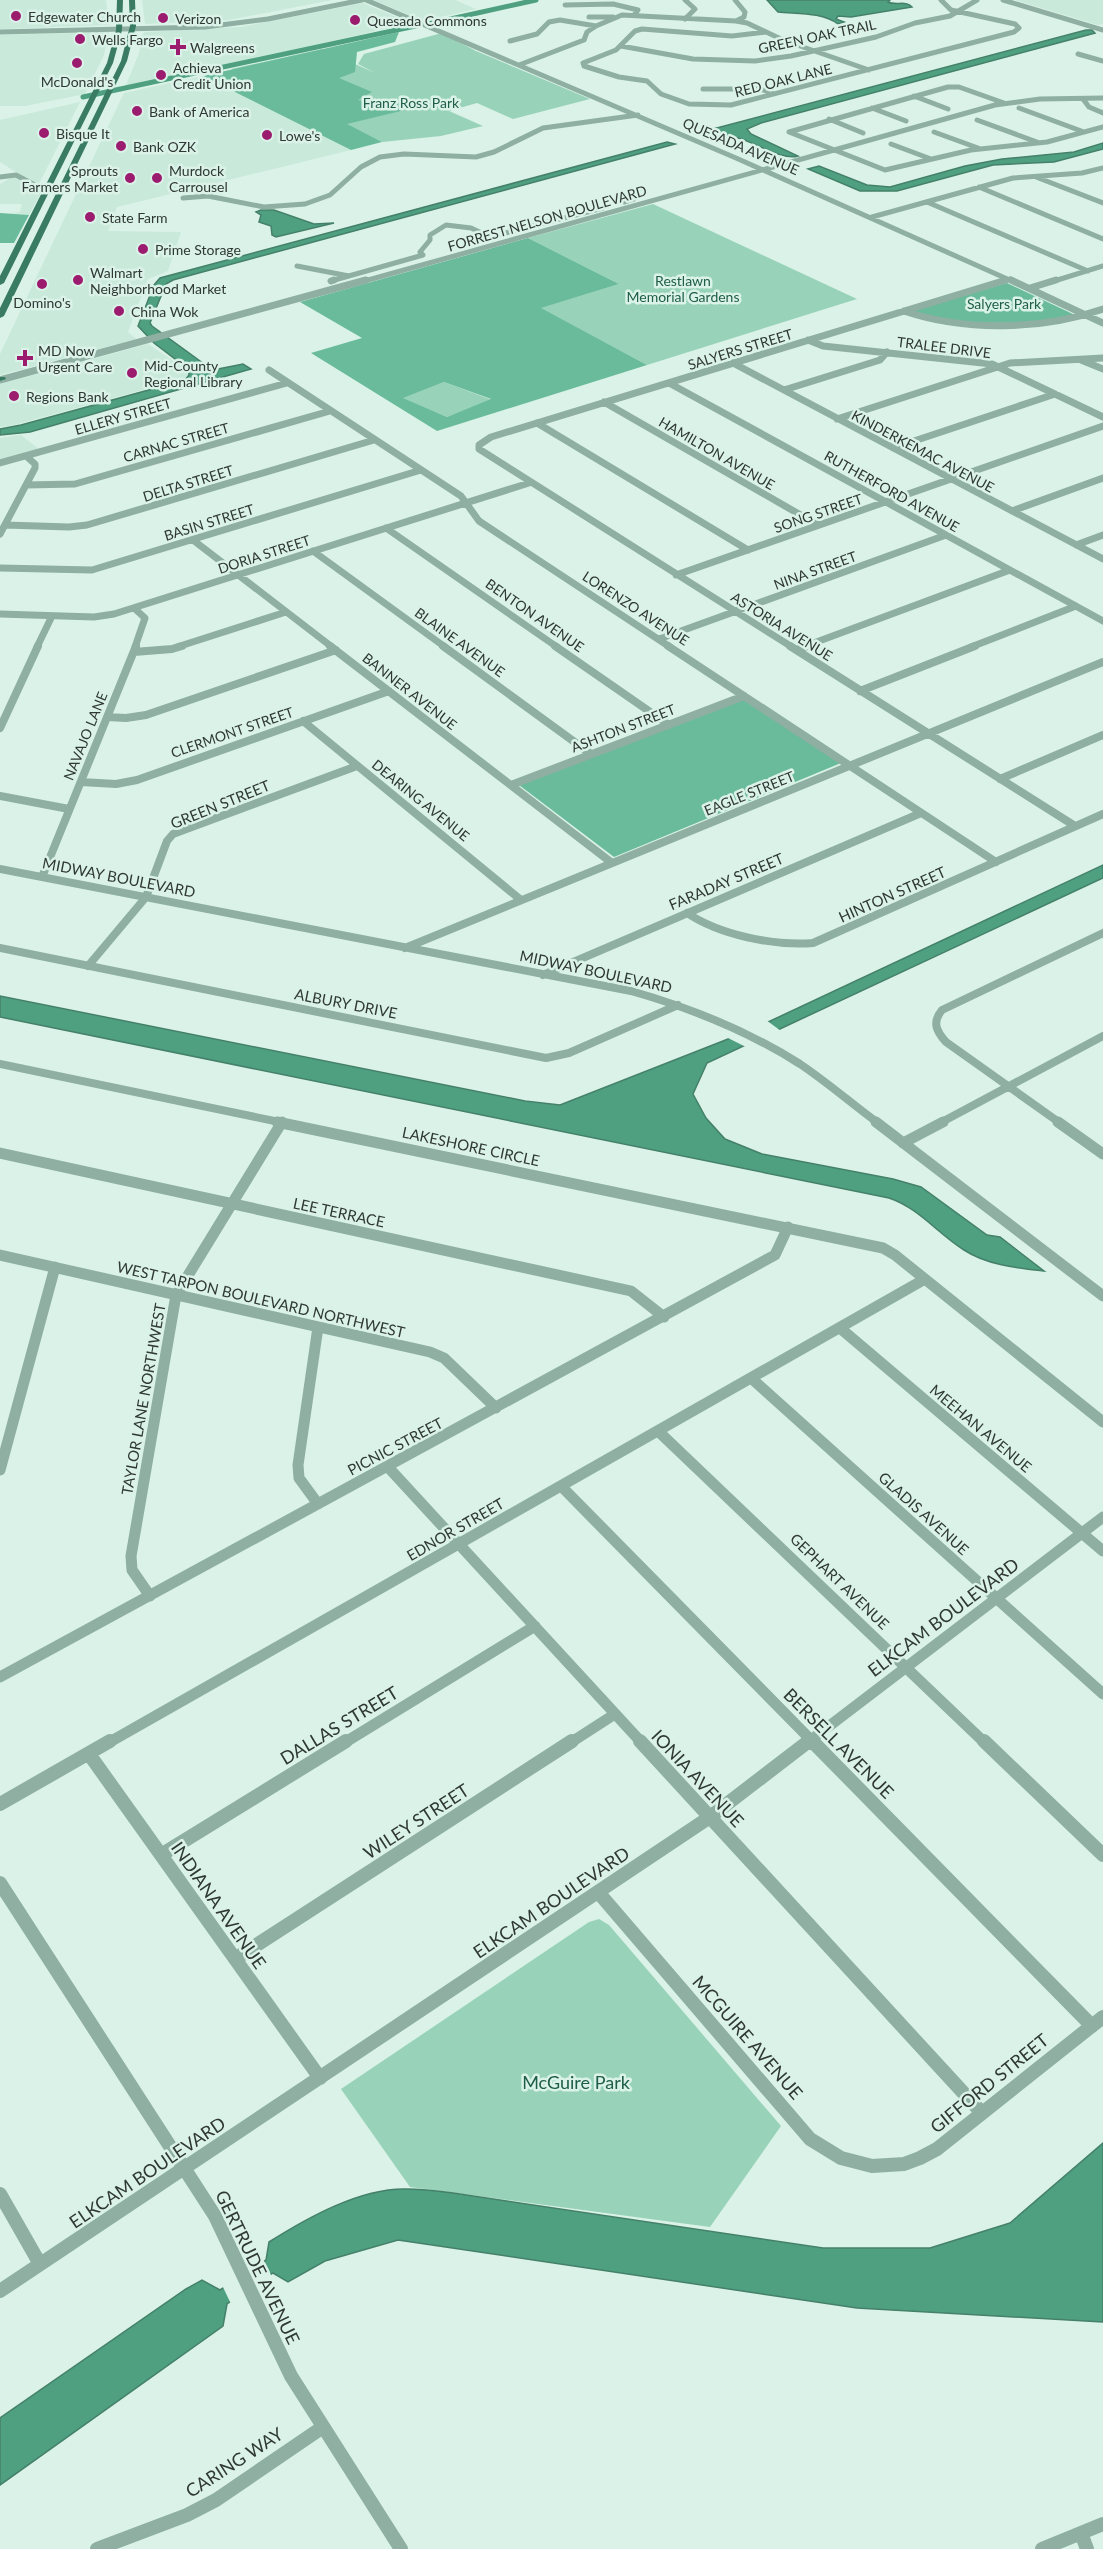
<svg xmlns="http://www.w3.org/2000/svg" width="1103" height="2549" font-family="Lato,sans-serif">
<style>
.built{fill:#c9e9db}
.green{fill:#98d3b9}
.forest{fill:#6abb9b;fill-rule:evenodd}
.water{fill:#4ea081;stroke:#45816a;stroke-width:1.5}
.pier{fill:#daf2e7}
.lines{fill:none;stroke-linecap:round;stroke-linejoin:round}
.canal{stroke:#4ea081;stroke-width:5}
.minor-far4{stroke:#8eafa1;stroke-width:5}
.minor-far3{stroke:#8eafa1;stroke-width:7}
.minor-far2{stroke:#8eafa1;stroke-width:8}
.minor-far1{stroke:#8eafa1;stroke-width:11}
.minor{stroke:#8eafa1;stroke-width:14}
.major{fill:#397c63;fill-rule:evenodd}
.poi-dot{fill:#9b1b6f;stroke:#daf2e7;stroke-width:2}
.labels{text-anchor:middle;dominant-baseline:central;stroke-width:5;stroke-linejoin:round;paint-order:stroke}
.far-poi-label{font-size:14px;fill:#2f3834;stroke:#daf2e7;text-anchor:start}
.far-street-label{font-size:14px;fill:#2f3834;stroke:#daf2e7}
.far-park-label{font-size:14px;fill:#1f5e48;stroke:#daf2e7}
.street-label{font-size:15px;fill:#2f3834;stroke:#daf2e7}
.near-street-label{font-size:18px;fill:#2f3834;stroke:#daf2e7}
.near-park-label{font-size:18px;fill:#1f5e48;stroke:#daf2e7}
</style>
<rect width="100%" height="100%" fill="#daf2e7"/>
<!-- built -->
<path class="built" d="M0 0H106L109 25 0 29Z
M142 0H332L229 20 145 24Z
M374 0H455L476 9 423 21Z
M1015 0H1103V24L1098 25Z
M363 3 411 23 125 88 139 53 143 33 145 32 240 27Z
M109 32 104 55 85 94 25 106H0V35Z
M203 76 351 150 117 207 108 231 181 232 168 271 148 279 128 332 136 339 0 375V354L124 93Z
M80 102 38 186 0 162V120Z
M14 176 42 191 29 215 10 213 20 212 22 204H0V184Z
M148 344 187 370 188 375 183 379 14 425 0 427V384Z
M21 435 45 454 0 466V438Z"/>
<!-- green -->
<path class="green" d="M442 33 476 51 590 99 513 119 477 103 449 111 483 126 441 136 382 142 231 69 322 49 375 73 358 64 364 54Z
M653 204 857 299 647 365 540 308 619 284 528 238Z
M444 382 492 400 447 417 402 398Z
M599 1919 609 1925 781 2126 710 2227 410 2187 341 2089 589 1922Z"/>
<!-- forest -->
<path class="forest" d="M399 32 395 42 357 52 355 72 339 78 372 92 358 100 383 105 400 103 409 109 347 124 382 142 351 150 203 76Z
M0 213 29 215 14 243H0Z
M528 238 619 284 541 308 647 365 437 431 311 353 362 338 300 302ZM444 382 491 399 447 417 403 398Z
M1007 283 1075 315C1034 326 957 325 915 314V310Z
M744 699 841 763 614 857 519 785Z"/>
<!-- water -->
<path class="water" d="M767 0H890L888 2C896 6 906 0 912 7L851 17 838 16 836 19 844 22 838 24C822 12 797 14 778 12Z
M1086 30H1092L1095 33 761 123 747 129 751 134 798 156C782 161 755 142 738 138 726 135 716 135 704 138L705 135 694 134Z
M667 142 675 144 173 280 166 284 150 323 152 326 207 366 218 369 243 364 251 369 30 432 0 435V429L21 425 185 380 189 375 188 369 154 343 138 326 154 285 160 278Z
M1103 143V149L1054 162 993 165 897 191H860L808 169 819 166 867 185 890 187 965 166 1002 159 1074 152Z
M261 210H274L314 224 334 223 276 237 272 235 271 226 259 222 261 215 256 212Z
M1103 865V878L707 1063 693 1094 706 1118 725 1139 762 1154 893 1179 921 1187 987 1235 1000 1237 1044 1271C1017 1268 987 1265 964 1250 938 1234 919 1208 889 1198L0 1017V996L525 1101 560 1105 751 1030Z
M1103 2143V2322L857 2308 398 2240 325 2261 288 2282 273 2273 227 2304 223 2326 0 2485V2418L186 2289 202 2280 220 2290 266 2260 269 2242C307 2218 360 2188 406 2189 422 2189 438 2191 453 2193L823 2248H930L1010 2223Z"/>
<!-- pier -->
<path class="pier" d="M766 1020 781 1031 746 1047 726 1037Z
M263 2259 272 2277 231 2304 222 2285Z"/>
<g class="lines">
<!-- canal -->
<path class="canal" d="M428 24 536 0
M83 97 420 25"/>
<!-- minor-far4 -->
<path class="minor-far4" d="M366 0 736 158 1014 282
M685 0 695 9 685 19
M735 0 745 12 744 17 736 21
M1003 0 1103 30
M565 5 613 4 638 10 634 15
M589 17H613
M0 32 205 27 268 19 362 0
M766 32 732 36 642 29 635 31 616 50 583 63 584 66 619 77 647 81 661 94 689 104 731 105 1014 32 1019 28 1015 24 951 10 941 0
M510 41 537 34 549 22 560 20 596 26
M621 46 693 59 755 61 791 56 876 37 915 23 950 16 977 0
M1078 54 1103 61
M519 65 584 40 587 32 596 26 622 15 736 21 747 23 783 40 869 70
M703 89H759L771 92
M914 96 948 109
M1083 99 1089 107 1103 113
M1004 103 959 87H948L789 132 885 170 971 150 1047 142 1103 127
M872 108 906 121
M1019 108 1084 132
M829 119 863 133
M977 120 1037 142
M934 132 978 148
M891 144 931 159
M0 177 16 175 46 191
M1036 177 1103 203
M979 187 1103 239
M183 198 208 196 264 207 305 204 330 195 361 167 380 157 404 154 476 157 494 152 543 128 638 115
M624 202 634 199 639 189
M927 202 1088 271
M872 217 1013 178 1082 173 1103 168
M297 266 349 276
M331 281 423 255 420 252 430 240V235L446 225 471 228 490 237 603 208
M361 282 995 105 1040 99 1103 98
M1001 282 1010 279
M1051 282 1103 266"/>
<!-- minor-far3 -->
<path class="minor-far3" d="M1011 280 1103 323
M331 281 334 280
M1030 288 1056 280
M904 311C966 332 1042 330 1103 309
M808 340 823 346 992 364 1103 417
M1081 360 1103 369
M733 363 1103 559
M269 370 461 496 479 521 670 647
M0 380 366 280
M669 383 1103 621
M784 390 880 360 887 352
M604 402 818 525
M837 419 1010 363 1103 358
M537 423 748 550
M893 448 1055 394
M0 463 287 383
M26 485 75 484 330 411
M1012 511 1103 478
M5 525 69 527 87 525 374 440
M386 528 557 647
M0 534 35 468V464L26 456
M193 540 332 647
M1076 545 1103 535
M313 551 445 647
M0 568 92 570 421 470
M676 575 1103 426
M134 608 145 618 135 647
M0 614 94 617 114 614 529 483
M659 639 946 535
M37 647 52 616
M177 647 286 612
M792 647 479 449V445L491 437 1006 280
M803 647 1010 570
M971 647 1076 606"/>
<!-- minor-far2 -->
<path class="minor-far2" d="M330 646 612 863
M443 646 591 754
M555 646 669 725
M668 646 996 862
M790 646 1075 826
M796 650 807 646
M134 652 172 649 182 646
M860 691 975 646
M107 717 126 718 146 715 336 650
M303 721 521 900
M0 728 38 646
M1000 779 1103 735
M81 782 116 784 137 780 389 691
M511 785 744 696
M0 796 69 809
M0 869 631 991C691 1008 748 1031 800 1064 827 1082 852 1104 878 1123
M42 877 136 646
M687 913C720 935 773 946 813 943L1103 814
M0 948 546 1058 569 1053 678 1005
M405 948 1103 662
M88 966 146 897 167 841 173 834 357 766
M543 975 921 813
M0 1064 284 1123
M940 1123 1103 1036
M1060 1123 946 1042C936 1031 932 1022 942 1010L1103 933"/>
<!-- minor-far1 -->
<path class="minor-far1" d="M277 1122 883 1248 895 1255 1103 1422
M876 1122 1103 1296
M1058 1122 1103 1154
M903 1143 943 1122
M0 1153 631 1291 664 1317
M0 1255 430 1352 444 1358 496 1408
M318 1327 298 1465 299 1478 318 1504
M840 1328 1103 1551
M751 1378 1103 1694
M658 1431 985 1743
M388 1467 642 1743
M0 1470 55 1267
M561 1486 814 1743
M150 1596 132 1570 131 1556 176 1295 282 1122
M0 1677 775 1255 788 1227
M108 1743 925 1279
M344 1743 535 1626
M570 1743 615 1714
M807 1743 1103 1517"/>
<!-- minor -->
<path class="minor" d="M640 1741 982 2113
M812 1741 1092 2026
M984 1741 1103 1855
M89 1754 320 2078
M0 1804 110 1741
M161 1855 346 1741
M0 1883 215 2216 291 2376 401 2549
M598 1892 810 2139 841 2158 872 2166 904 2164 920 2158 937 2149 1103 2017
M235 1959 572 1741
M0 2194 40 2264
M0 2291 710 1817 809 1741
M1081 2533 1087 2549
M97 2549 187 2515 216 2500 323 2427
M1042 2549 1103 2524"/>
<!-- major -->
<path class="major" d="M117 0H123L122 30 113 63 4 283 0 285V276L107 63 116 30Z
M129 0H135L136 26 127 61 4 316 0 318V308L121 61 130 26Z
M0 377H5L6 379 0 381Z"/>
</g>
<!-- markers -->
<g class="poi-dot">
<circle cx="16" cy="16" r="6"/>
<circle cx="163" cy="18" r="6"/>
<circle cx="355" cy="20" r="6"/>
<circle cx="80" cy="39" r="6"/>
<path d="M175 38h6v6h6v6h-6v6h-6v-6h-6v-6h6z"/>
<circle cx="77" cy="63" r="6"/>
<circle cx="161" cy="75" r="6"/>
<circle cx="137" cy="111" r="6"/>
<circle cx="44" cy="133" r="6"/>
<circle cx="267" cy="135" r="6"/>
<circle cx="121" cy="146" r="6"/>
<circle cx="130" cy="178" r="6"/>
<circle cx="157" cy="178" r="6"/>
<circle cx="90" cy="217" r="6"/>
<circle cx="143" cy="249" r="6"/>
<circle cx="78" cy="280" r="6"/>
<circle cx="42" cy="284" r="6"/>
<circle cx="119" cy="311" r="6"/>
<path d="M22 349h6v6h6v6h-6v6h-6v-6h-6v-6h6z"/>
<circle cx="132" cy="373" r="6"/>
<circle cx="14" cy="396" r="6"/>
</g>
<g class="labels">
<!-- far-poi labels -->
<g class="far-poi-label">
<text x="28" y="16">Edgewater Church</text>
<text x="175" y="18">Verizon</text>
<text x="367" y="20">Quesada Commons</text>
<text x="92" y="39">Wells Fargo</text>
<text x="190" y="47">Walgreens</text>
<text x="173" y="67">Achieva<tspan x="173" dy="16">Credit Union</tspan></text>
<text x="77" y="81" text-anchor="middle">McDonald's</text>
<text x="149" y="111">Bank of America</text>
<text x="56" y="133">Bisque It</text>
<text x="279" y="135">Lowe's</text>
<text x="133" y="146">Bank OZK</text>
<text x="118" y="170" text-anchor="end">Sprouts<tspan x="118" dy="16">Farmers Market</tspan></text>
<text x="169" y="170">Murdock<tspan x="169" dy="16">Carrousel</tspan></text>
<text x="102" y="217">State Farm</text>
<text x="155" y="249">Prime Storage</text>
<text x="90" y="272">Walmart<tspan x="90" dy="16">Neighborhood Market</tspan></text>
<text x="42" y="302" text-anchor="middle">Domino's</text>
<text x="131" y="311">China Wok</text>
<text x="38" y="350">MD Now<tspan x="38" dy="16">Urgent Care</tspan></text>
<text x="144" y="365">Mid-County<tspan x="144" dy="16">Regional Library</tspan></text>
<text x="26" y="396">Regions Bank</text>
</g>
<!-- far-street labels -->
<g class="far-street-label">
<text transform="translate(817 36) rotate(-12)">GREEN OAK TRAIL</text>
<text transform="translate(783 80) rotate(-14)">RED OAK LANE</text>
<text transform="translate(741 146) rotate(23)">QUESADA AVENUE</text>
<text transform="translate(547 218) rotate(-16)">FORREST NELSON BOULEVARD</text>
<text transform="translate(944 347) rotate(7)">TRALEE DRIVE</text>
<text transform="translate(740 349) rotate(-17)">SALYERS STREET</text>
<text transform="translate(123 416) rotate(-16)">ELLERY STREET</text>
<text transform="translate(176 442) rotate(-16)">CARNAC STREET</text>
<text transform="translate(923 451) rotate(28)">KINDERKEMAC AVENUE</text>
<text transform="translate(717 453) rotate(30)">HAMILTON AVENUE</text>
<text transform="translate(188 483) rotate(-17)">DELTA STREET</text>
<text transform="translate(892 491) rotate(29)">RUTHERFORD AVENUE</text>
<text transform="translate(818 513) rotate(-19)">SONG STREET</text>
<text transform="translate(209 522) rotate(-17)">BASIN STREET</text>
<text transform="translate(264 554) rotate(-18)">DORIA STREET</text>
<text transform="translate(815 570) rotate(-20)">NINA STREET</text>
<text transform="translate(636 608) rotate(33)">LORENZO AVENUE</text>
<text transform="translate(535 615) rotate(35)">BENTON AVENUE</text>
<text transform="translate(782 626) rotate(32)">ASTORIA AVENUE</text>
<text transform="translate(460 642) rotate(36)">BLAINE AVENUE</text>
<text transform="translate(410 691) rotate(38)">BANNER AVENUE</text>
<text transform="translate(623 728) rotate(-21)">ASHTON STREET</text>
<text transform="translate(232 732) rotate(-19)">CLERMONT STREET</text>
<text transform="translate(85 736) rotate(-68)">NAVAJO LANE</text>
<text transform="translate(749 793) rotate(-22)">EAGLE STREET</text>
<text transform="translate(421 800) rotate(39)">DEARING AVENUE</text>
</g>
<!-- far-park labels -->
<g class="far-park-label">
<text x="411" y="102">Franz Ross Park</text>
<text x="683" y="280">Restlawn<tspan x="683" dy="16">Memorial Gardens</tspan></text>
<text x="1004" y="303">Salyers Park</text>
</g>
<!-- street labels -->
<g class="street-label">
<text transform="translate(220 804) rotate(-22)">GREEN STREET</text>
<text transform="translate(119 877) rotate(11)">MIDWAY BOULEVARD</text>
<text transform="translate(726 881) rotate(-23)">FARADAY STREET</text>
<text transform="translate(892 894) rotate(-24)">HINTON STREET</text>
<text transform="translate(596 971) rotate(12)">MIDWAY BOULEVARD</text>
<text transform="translate(346 1003) rotate(11)">ALBURY DRIVE</text>
<text transform="translate(471 1146) rotate(12)">LAKESHORE CIRCLE</text>
<text transform="translate(339 1212) rotate(12)">LEE TERRACE</text>
<text transform="translate(261 1299) rotate(13)">WEST TARPON BOULEVARD NORTHWEST</text>
<text transform="translate(143 1399) rotate(-80)">TAYLOR LANE NORTHWEST</text>
<text transform="translate(981 1428) rotate(40)">MEEHAN AVENUE</text>
<text transform="translate(395 1446) rotate(-28)">PICNIC STREET</text>
<text transform="translate(924 1513) rotate(42)">GLADIS AVENUE</text>
<text transform="translate(455 1529) rotate(-30)">EDNOR STREET</text>
<text transform="translate(840 1581) rotate(44)">GEPHART AVENUE</text>
</g>
<!-- near-street labels -->
<g class="near-street-label">
<text transform="translate(943 1617) rotate(-37)">ELKCAM BOULEVARD</text>
<text transform="translate(339 1725) rotate(-31)">DALLAS STREET</text>
<text transform="translate(839 1743) rotate(45)">BERSELL AVENUE</text>
<text transform="translate(698 1778) rotate(47)">IONIA AVENUE</text>
<text transform="translate(416 1821) rotate(-33)">WILEY STREET</text>
<text transform="translate(551 1902) rotate(-34)">ELKCAM BOULEVARD</text>
<text transform="translate(219 1905) rotate(55)">INDIANA AVENUE</text>
<text transform="translate(748 2037) rotate(49)">MCGUIRE AVENUE</text>
<text transform="translate(989 2083) rotate(-39)">GIFFORD STREET</text>
<text transform="translate(147 2172) rotate(-34)">ELKCAM BOULEVARD</text>
<text transform="translate(258 2267) rotate(64)">GERTRUDE AVENUE</text>
<text transform="translate(234 2462) rotate(-33)">CARING WAY</text>
</g>
<!-- near-park labels -->
<g class="near-park-label">
<text x="576" y="2082">McGuire Park</text>
</g>
</g>
</svg>
